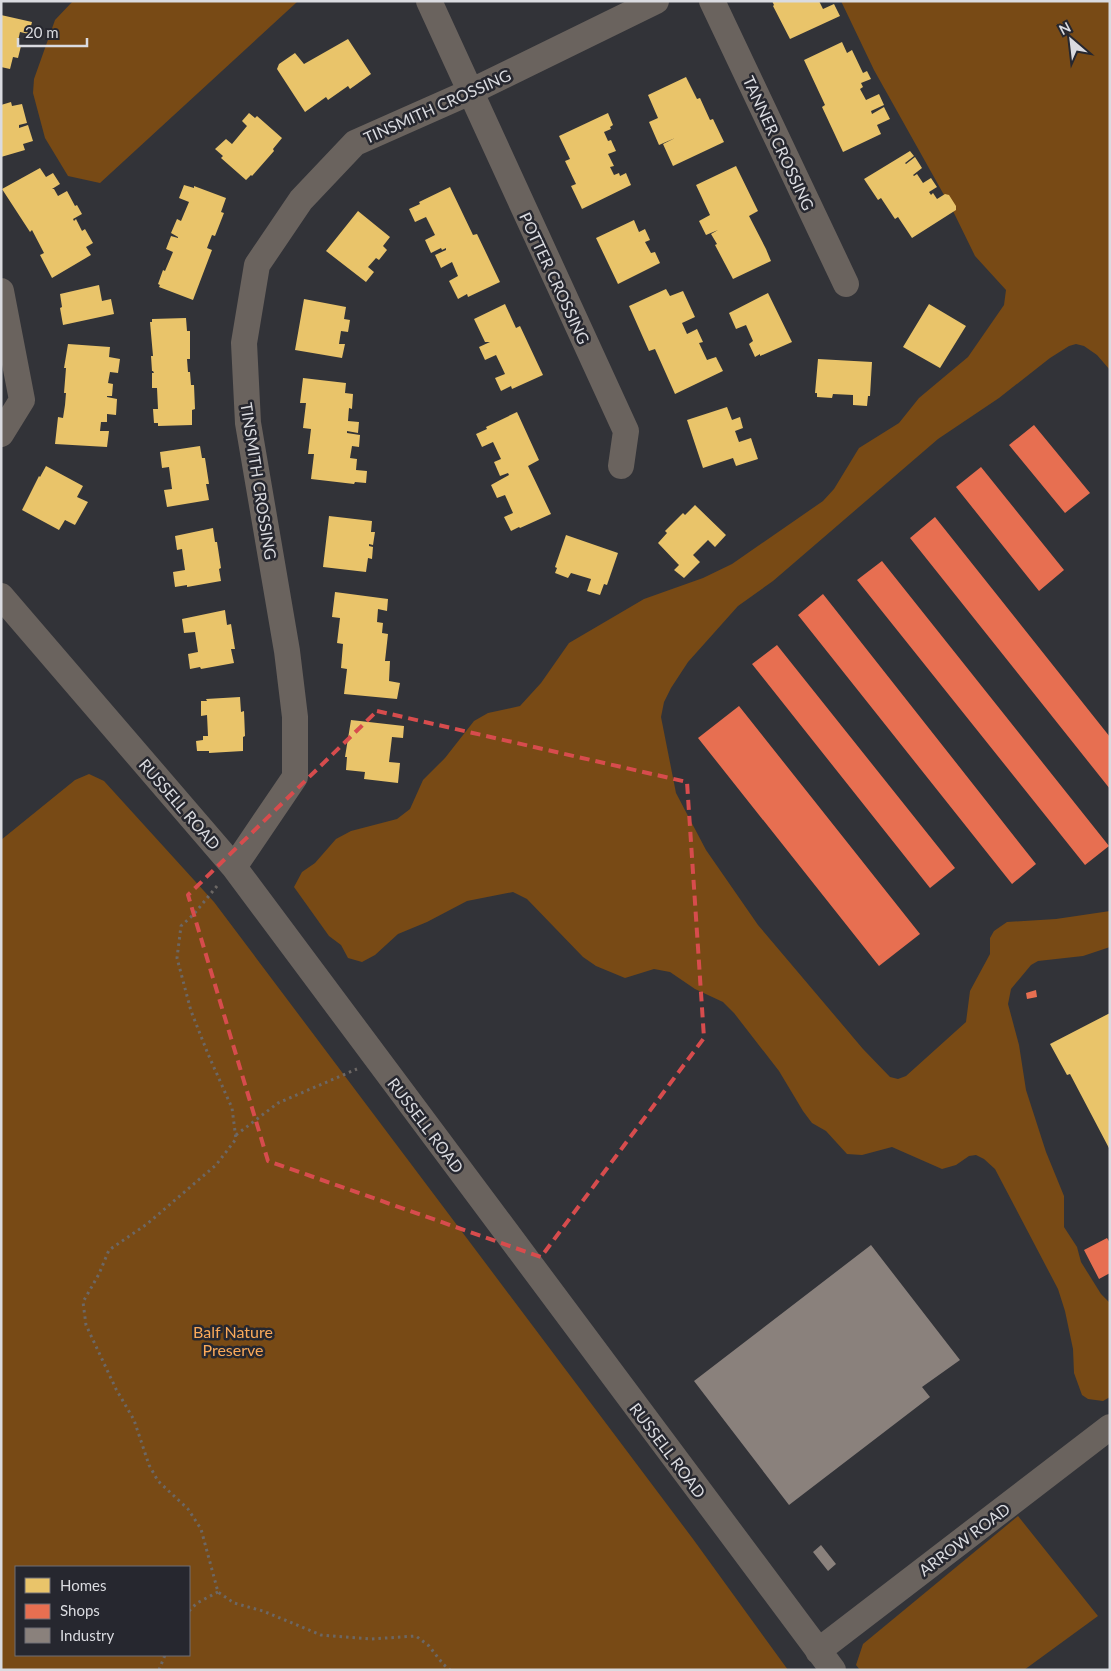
<svg xmlns="http://www.w3.org/2000/svg" width="1111" height="1671" font-family="Lato,sans-serif">
<style>
.green{fill:#784a15;fill-rule:evenodd}
.homes{fill:#e9c46a}
.shops{fill:#e76f51}
.industry{fill:#8a817c}
.lines{fill:none;stroke-linecap:round;stroke-linejoin:round}
.path{stroke:#6c6764;stroke-width:3;stroke-dasharray:2.5 4;stroke-linecap:butt}
.minor{stroke:#6a635e;stroke-width:26}
.marked{fill:none;stroke:#d74c4d;stroke-width:4;stroke-dasharray:10 6;stroke-linejoin:round}
.labels{text-anchor:middle;dominant-baseline:central;stroke-width:5;stroke-linejoin:round;paint-order:stroke}
.street-label{font-size:16px;fill:#dadbe0;stroke:#26272f}
.park-label{font-size:16px;fill:#fbaa5a;stroke:#26272f}
</style>
<rect width="100%" height="100%" fill="#323338"/>
<!-- green -->
<path class="green" d="M73 1H295L297 2 100 183 68 176 45 138 33 93 34 79 55 20Z
M841 1H1110V370L1097 355 1084 346 1076 344 1069 346 1050 358 999 398 938 439 773 581 738 606 688 662 671 688 664 702 661 717 676 793 706 850 758 925 863 1049 890 1077 898 1079 906 1076 966 1022 970 991 990 954V938L994 931 1007 922 1056 919 1110 911V947L1083 956 1038 961 1031 965 1011 989 1008 1004 1019 1045 1026 1090 1046 1152 1064 1196V1227L1077 1247 1081 1262 1101 1294 1110 1303V1397L1103 1401 1088 1399 1082 1395 1074 1373 1073 1349 1065 1311 1058 1289 995 1169 984 1159 976 1155 969 1156 956 1165 942 1169 892 1147 862 1155 847 1154 826 1131 812 1123 803 1111 779 1071 734 1013 723 1002 695 989 670 972 654 969 625 978 596 966 583 957 527 899 513 892 467 901 427 922 398 934 375 955 362 962 348 958 341 945 329 936 294 887 302 872 315 863 336 839 351 831 397 819 410 809 423 780 445 758 474 721 488 713 520 706 541 683 569 643 644 599 703 578 732 564 823 501 834 489 859 448 899 423 919 398 968 357 1004 305 1006 290 975 256 953 211 874 70Z
M89 774 104 781 214 902 693 1539 788 1670H1V840L75 780ZM189 1567V1655H16V1567Z
M1018 1516 1098 1616 1024 1670H860L856 1665 863 1644Z"/>
<!-- homes -->
<path class="homes" d="M772 1H819L823 9 834 4 840 16 790 39 773 6 774 5Z
M1 15 32 22 29 34 20 32 17 45 21 46 18 58 13 57 10 69 1 67Z
M348 39 371 74 350 89 348 86 328 100 326 97 305 112 277 69 279 64 295 53 304 64Z
M842 42 847 53 852 50 863 73 867 71 871 79 861 83 863 87 860 89 866 100 879 94 884 105 871 111 872 114 884 107 890 119 877 125 881 134 843 152 822 107 825 105 804 60Z
M686 77 697 99 700 98 710 120 713 119 724 142 673 166 663 144 675 138 659 145 649 122 658 118 648 95Z
M11 102 12 106 22 104 27 123 19 125V128L28 125 33 141 23 144 25 150 1 157V105Z
M249 113 255 118 257 116 282 138 273 149 274 151 252 176 251 175 246 180 221 158 223 156 215 149 226 139 232 144 247 126 242 121Z
M608 113 613 125 610 127 611 129 604 132 608 141 611 140 616 151 608 154 614 166 610 167 614 175 619 173 620 176 626 173 631 185 582 209 571 186 576 184 565 161 570 159 559 136Z
M910 151 914 156 905 163 906 164 915 157 922 168 913 175 914 176 917 174 923 183 931 178 937 187 929 192 931 195 933 193 937 199 945 194 949 195 956 206V210L912 238 898 217 895 219 881 198 878 200 864 179Z
M736 166 758 211 749 216 766 249 771 261 733 279 715 245 717 244 711 234 718 230 706 235 699 221 710 215 696 185Z
M40 168 46 177 53 173 60 184 52 189H54L58 196 67 191 75 206 77 205 82 214 73 219 74 221 76 219 82 231 85 229 93 243 86 247 91 255 52 278 40 255 44 253 32 230 30 232 2 189Z
M184 185 194 188V186L226 198 221 212 224 213 215 236 212 235 207 248 212 250 193 300 159 287 160 285 158 284 163 270 165 271 173 252 166 249 171 236 178 238V237L171 233 177 219 181 221 189 202 179 198Z
M450 187 473 235 477 234 500 282 468 297 467 294 458 299 449 281 458 276 452 262 441 268 435 255 446 250V248L442 250 441 248 431 253 425 240 435 235 426 217 415 222 409 209 420 204 419 202Z
M358 211 390 237 383 246 387 250 379 260 376 258 368 267 374 272 366 282 326 251Z
M634 220 639 232 645 229 650 240 645 242 651 253 655 252 660 263 618 284 596 238Z
M99 285 102 301 111 299 114 314 63 325 60 308 62 307 60 294Z
M666 289 670 296 683 291 695 317 682 323 687 334 697 329 703 342 699 343 707 360 716 357 723 371 675 394 655 349 649 351 629 306Z
M768 293 792 342 760 356V354L755 357 749 344 753 341 746 325 736 329 729 313Z
M304 299 346 307 344 319 350 320 348 332 341 331 339 344H345L342 358 295 350Z
M505 304 516 328 520 326 543 375 512 389 511 386 501 391 495 378 505 374 496 355 485 360 479 347 490 342H485L474 319Z
M929 304 966 326 940 368 903 347Z
M186 318 187 331H190V359H187L188 372H190L191 385H194L195 409 192 410V425L158 426V423H154L153 409H158L157 388H152V373H154L153 371H152L151 356H153L150 322H152V319Z
M68 344 110 347 109 357 120 359 118 373 110 372 108 383 113 384 112 396H107V397L117 399 116 415 107 414V422H101L100 431H109L107 447 55 444 58 417 63 418 65 405 66 393H64L66 368H64Z
M818 359 872 362 870 396H868L867 406 853 405V395L833 394 832 398 817 397V393H815Z
M303 378 346 383 345 393 353 394 352 409 349 408 348 421 359 422 358 433 347 431V433L360 435 359 447 352 446 350 458 357 459 356 470 367 471 366 483 355 482 354 484 311 479 314 454H308L311 429 303 428 306 403H300Z
M727 407 732 420 740 417 743 428 735 431 739 442 751 438 758 459 736 466 733 458 703 468 687 420Z
M517 412 539 460 528 466 551 514 520 528 519 527 511 531 504 517 513 513 505 495 497 498 491 485 509 475 508 473 500 476 494 462 501 459 493 442 482 447 476 434 487 429 486 427Z
M200 446 202 458H205L209 484H206L209 500 167 507 164 490 172 489 169 467 162 468 160 452Z
M46 466 83 486 77 497 88 502 75 525 65 520 59 530 22 510 39 476 40 477Z
M695 505 726 535 715 547 708 540 693 555 700 562 684 578 674 570 679 565 658 543 667 533 665 531 683 513 685 515Z
M329 516 372 521 371 532H375L373 545 369 544V546L373 547 372 559 368 558 366 572 323 567Z
M213 528 215 542H217L221 568 219 569 221 581 187 587V585L175 587 173 572 185 570 182 549 177 550 175 536Z
M566 535 618 553 607 585 604 584 600 595 587 591 591 579 571 573 568 578 555 573 557 568 555 567Z
M335 592 388 599 387 611 378 609 377 622 383 623 382 633 388 634 385 661H390L389 681 400 683 397 699 344 694 347 669 341 668 343 644 337 643 340 618 332 617Z
M225 610 227 625 231 624 235 649H231L234 663 201 669 200 667 190 669 188 654 198 652 195 632 184 633 182 619Z
M240 697 241 712 244 711 245 736 243 737V751L209 753V751H197L196 741 203 740V736H208L207 715 201 716V701H207L206 699Z
M351 720 404 726 403 738 392 737 389 762 400 763 398 783 364 779 365 772 346 770 347 757H345Z
M1110 1013 1109 1055 1110 1150 1070 1074 1067 1075 1050 1044Z"/>
<!-- shops -->
<path class="shops" d="M1034 425 1090 493 1065 513 1009 445Z
M981 467 1064 570 1039 591 956 487Z
M935 517 1110 737V789L910 538Z
M882 561 1109 846 1085 865 857 580Z
M823 594 1036 864 1012 884 798 615Z
M777 645 955 868 930 888 752 664Z
M739 706 920 934 879 966 698 738Z
M1036 990 1037 997 1027 999 1026 993Z
M1107 1238 1110 1243V1273L1099 1279 1084 1250Z"/>
<!-- industry -->
<path class="industry" d="M871 1245 960 1360 922 1387 930 1397 789 1505 694 1381Z
M821 1545 836 1564 828 1571 813 1552Z"/>
<g class="lines">
<!-- path -->
<path class="path" d="M217 886 194 914 181 926 177 958 191 1011 208 1054 232 1108 236 1139 216 1165 147 1224 109 1250 99 1274 83 1302 86 1325 116 1389 134 1420 149 1465 158 1481 188 1509 201 1529 218 1592 234 1603 263 1611 321 1635 371 1639 416 1636 429 1646 443 1664 450 1670
M236 1135 278 1103 357 1069
M189 1611 197 1603 218 1592
M159 1670 165 1655"/>
<!-- minor -->
<path class="minor" d="M429 1 626 431 621 466
M712 1 846 284
M1 291 22 400 1 434
M1 596 234 867 833 1670
M234 867 295 777V717L287 651 248 423 244 343 257 265 301 200 355 143 470 92 656 1
M818 1651 1110 1427"/>
</g>
<!-- marked area -->
<path class="marked" d="M377 711 687 782 704 1038 541 1257 268 1161 188 895Z"/>
<g class="labels">
<!-- street labels -->
<g class="street-label">
<text transform="translate(437 106) rotate(-24)">TINSMITH CROSSING</text>
<text transform="translate(779 143) rotate(65)">TANNER CROSSING</text>
<text transform="translate(555 278) rotate(65)">POTTER CROSSING</text>
<text transform="translate(259 481) rotate(81)">TINSMITH CROSSING</text>
<text transform="translate(180 804) rotate(49)">RUSSELL ROAD</text>
<text transform="translate(426 1125) rotate(53)">RUSSELL ROAD</text>
<text transform="translate(668 1450) rotate(53)">RUSSELL ROAD</text>
<text transform="translate(964 1539) rotate(-37)">ARROW ROAD</text>
</g>
<!-- park labels -->
<g class="park-label">
<text x="233" y="1331">Balf Nature<tspan x="233" dy="18">Preserve</tspan></text>
</g>
</g>
<!-- border -->
<rect width="1111" height="1671" fill="none" stroke="#dadbe0" stroke-width="5"/>
<!-- legend -->
<rect x="15" y="1566" width="175" height="90" fill="#26272f" stroke="#6e6f76"/>
<rect x="25" y="1578" width="25" height="15" fill="#e9c46a" stroke="#6e6f76"/>
<text x="60" y="1591" font-size="15" fill="#dadbe0">Homes</text>
<rect x="25" y="1604" width="25" height="15" fill="#e76f51" stroke="#6e6f76"/>
<text x="60" y="1616" font-size="15" fill="#dadbe0">Shops</text>
<rect x="25" y="1628" width="25" height="15" fill="#8a817c" stroke="#6e6f76"/>
<text x="60" y="1641" font-size="15" fill="#dadbe0">Industry</text>
<!-- north arrow -->
<g transform="translate(1071 40) rotate(332)" stroke="#26272f" stroke-width="4" paint-order="stroke">
<path d="M0-4L9 19L0 12L-9 19Z" fill="#dadbe0"/>
<text y="-8" font-size="14" font-weight="bold" text-anchor="middle" fill="#dadbe0">N</text>
</g>
<!-- scale -->
<path d="M18 38v8h69v-8" fill="none" stroke="#dadbe0" stroke-width="2.5"/>
<text x="25" y="38" font-size="15" fill="#dadbe0" stroke="#26272f" stroke-width="4" paint-order="stroke">20 m</text>
</svg>
